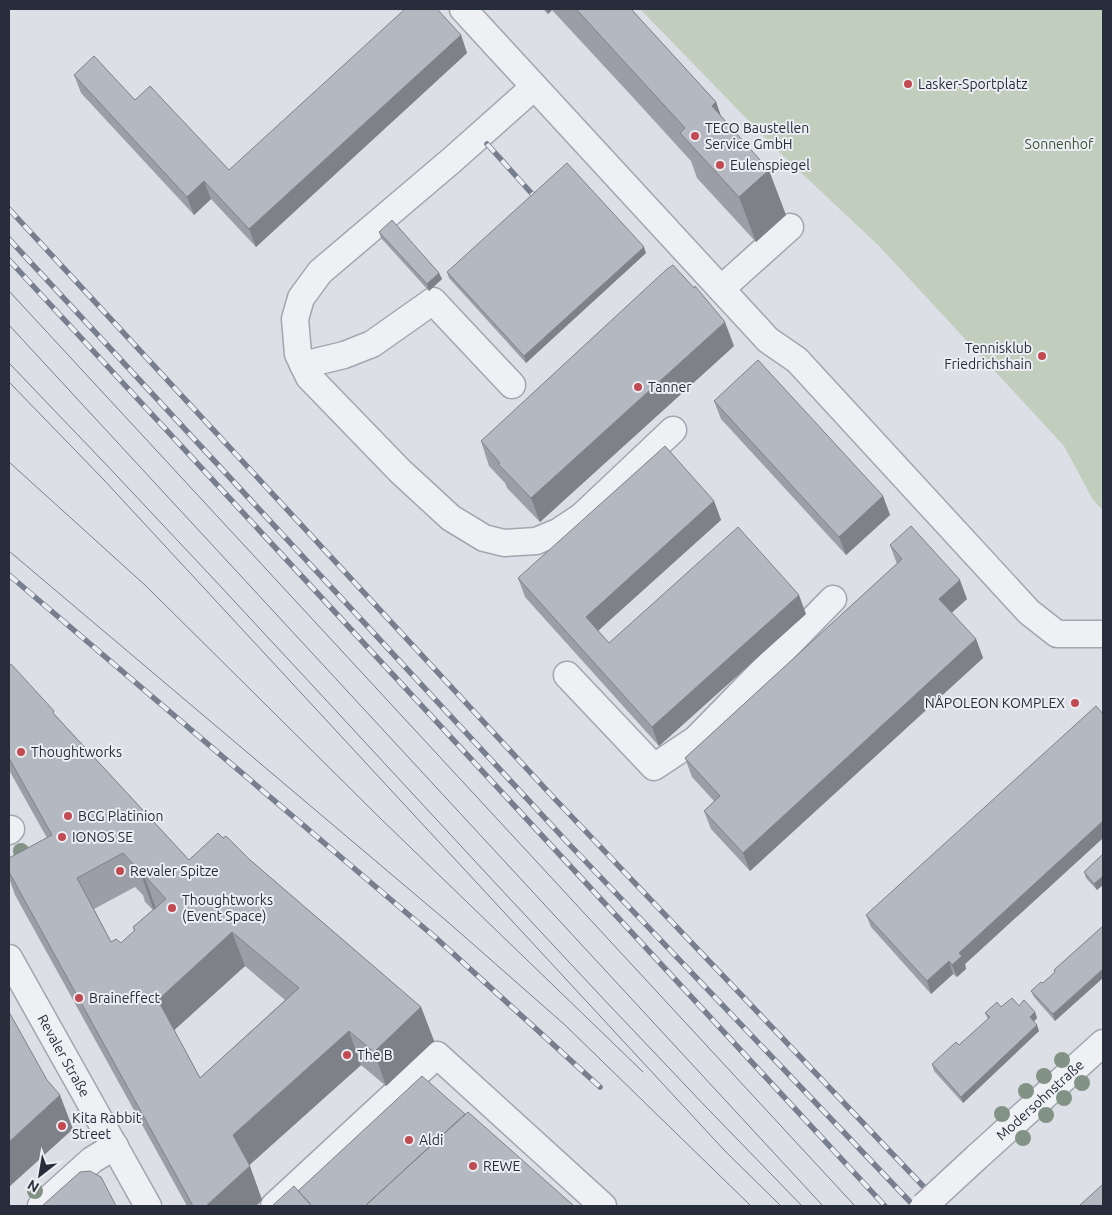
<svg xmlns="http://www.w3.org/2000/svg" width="1112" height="1215" font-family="Ubuntu,sans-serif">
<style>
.green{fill:#c1cebe}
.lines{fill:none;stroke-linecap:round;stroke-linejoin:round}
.minor-casing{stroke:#a2a6ae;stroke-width:29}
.minor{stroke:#eff0f4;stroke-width:26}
.tram{stroke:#777e8d;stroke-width:1}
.rail-casing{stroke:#777e8d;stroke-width:5.5}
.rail{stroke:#ebeef3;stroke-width:4;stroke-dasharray:11;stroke-linecap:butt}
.minor-bridge-casing{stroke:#a2a6ae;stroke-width:29;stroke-linecap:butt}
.minor-bridge{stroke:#eff0f4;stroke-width:26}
.tree{fill:#829385}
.wall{fill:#9b9ea6;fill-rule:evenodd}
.shaded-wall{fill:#7e8187}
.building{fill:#b4b8c1;stroke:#7e8187;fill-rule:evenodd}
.poi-dot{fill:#c14a53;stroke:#ebeef3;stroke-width:2}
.labels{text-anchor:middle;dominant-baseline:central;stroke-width:4;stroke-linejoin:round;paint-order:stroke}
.poi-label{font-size:14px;fill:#272d3a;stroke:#ebeef3;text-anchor:start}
.park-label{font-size:14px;fill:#395436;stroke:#ebeef3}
.street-label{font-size:14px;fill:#272d3a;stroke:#ebeef3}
</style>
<rect width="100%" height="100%" fill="#dcdfe5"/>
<!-- green -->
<path class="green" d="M640 9H1103V510L1093 500 1064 446 880 247 777 150Z"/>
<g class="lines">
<!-- minor casing -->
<g class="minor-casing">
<g id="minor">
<path d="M463 9 768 340 797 360 1029 612 1057 634H1103"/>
<path d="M534 87 452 160 320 272 301 298 295 319 298 354 309 377 400 471 451 518 484 538 504 543 536 541 558 532 582 516 673 430"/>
<path d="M721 289 790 227"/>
<path d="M303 365 344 355 372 344 433 301 512 385"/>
<path d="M567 675 654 767 696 739 833 599"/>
<path d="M9 831 11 829"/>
<path id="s1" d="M9 958 148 1206"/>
<path id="s2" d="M977 1157 1103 1043"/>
<path d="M41 1206 92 1160 115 1146"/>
<path d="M274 1206 437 1055 603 1206"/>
</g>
</g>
<!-- minor -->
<use href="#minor" class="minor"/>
<!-- tram -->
<path class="tram" d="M9 291 855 1206
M9 325 823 1206
M9 363C277 640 532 931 802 1206
M9 382 104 480 725 1151 781 1206
M9 462 146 586 381 819 643 1072
M9 551 449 923 565 1025 751 1206"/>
<!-- rail casing -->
<g class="rail-casing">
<path id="rail" d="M487 144 534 196
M9 209 553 797 942 1206
M9 239 568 843 914 1206
M9 260 885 1206
M9 575 436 938 600 1087"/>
</g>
<!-- rail -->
<use href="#rail" class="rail"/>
<!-- minor-bridge casing -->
<g class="minor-bridge-casing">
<path id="minor-bridge" d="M924 1206 977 1157"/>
</g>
<!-- minor-bridge -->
<use href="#minor-bridge" class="minor-bridge"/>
</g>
<!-- trees -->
<g class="tree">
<circle cx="21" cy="851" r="8"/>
<circle cx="1062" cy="1060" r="8"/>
<circle cx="1044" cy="1076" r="8"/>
<circle cx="1082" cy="1083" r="8"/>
<circle cx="1026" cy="1091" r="8"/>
<circle cx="1064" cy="1098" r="8"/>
<circle cx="1002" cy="1114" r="8"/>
<circle cx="1046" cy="1115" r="8"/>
<circle cx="1023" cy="1138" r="8"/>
<circle cx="35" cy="1191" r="8"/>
</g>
<!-- wall -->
<path class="wall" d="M543 9H631L716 102 721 117 786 215 756 242 697 178 691 161 628 92 552 10 548 14Z
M461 35 467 53 256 247 211 199 194 215 81 93 74 75 135 100 229 170Z
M379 232 439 273 442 279 429 291 381 238Z
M646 253 526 363 449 278 447 272Z
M734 346 540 522 507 488 505 483 489 466 481 441Z
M714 401 883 496 890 515 846 555 721 419Z
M714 501 721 520 598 631 609 643 806 614 659 746 525 597 518 578Z
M890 545 967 599 951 613 976 639 983 658 750 871 711 829 704 811 714 801 692 777 685 758 897 564Z
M9 665 189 860 223 838 249 859 421 1007 434 1041 386 1086 361 1065 249 1165 262 1200 256 1206H187L15 895 9 878V858L47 838 9 770ZM135 887 143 895 145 902 153 910 133 927 134 931 121 943 111 942 94 909ZM245 966 285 1000 200 1078 174 1030Z
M1103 714V838L965 964 966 969 957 977 953 974 931 994 871 927 866 915Z
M1103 854 1097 890 1086 878 1084 872Z
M1103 926 1055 1021 1034 997 1031 991 1043 983 1055 972 1054 970Z
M1019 1006 1035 1012 1037 1018 1034 1021 1039 1031 963 1103 934 1071 932 1064 959 1045 988 1019 985 1013 1001 1007Z"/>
<!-- shaded-wall -->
<path class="shaded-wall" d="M546 9H552V10L548 14Z
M461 35 467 53 256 247 249 229Z
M716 102 732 147 712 106Z
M769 170 786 215 756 242 739 197Z
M204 181 211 199 194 215 187 197Z
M644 247 646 253 526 363 524 356Z
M439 273 442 279 429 291 427 284Z
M725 322 734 346 540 522 531 498Z
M883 496 890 515 846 555 839 537Z
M714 501 721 520 592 636 586 617Z
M960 580 967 599 946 618 939 599Z
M799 595 806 614 659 746 652 727Z
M976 639 983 658 750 871 743 853Z
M1103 821V838L965 964 966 969 957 977 952 965 959 953Z
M144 875 156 909 154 911 142 877Z
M1103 876V885L1097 890 1094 884Z
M232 932 245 966 170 1034 158 1000Z
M949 961 953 974 931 994 927 981Z
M1103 969V978L1055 1021 1053 1014Z
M421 1007 434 1041 386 1086 374 1052Z
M1035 1012 1037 1018 1032 1023 1030 1017Z
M1037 1025 1039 1031 963 1103 961 1097Z
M349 1031 361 1065 245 1169 233 1135Z
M60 1095 73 1129 9 1187V1142Z
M250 1166 262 1200 256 1206H206Z"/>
<!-- building -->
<path class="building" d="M405 9H437L461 35 249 229 204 181 187 197 74 75 94 56 135 100 150 86 229 170Z
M576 9H631L716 102 712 106 769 170 739 197 680 133 685 128Z
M567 163 644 247 524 356 447 272Z
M392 220 439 273 427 284 379 232Z
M673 265 694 288 695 286 725 322 531 498 498 464 500 463 481 441 667 269Z
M758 360 883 496 839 537 714 401Z
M665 446 714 501 586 617 609 643 738 527 799 595 652 727 518 578Z
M911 526 960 580 939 599 976 639 743 853 704 811 720 796 685 758 902 559 890 545Z
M11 664 54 711 53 713 189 860 218 833 223 838 226 836 249 859 421 1007 374 1052 349 1031 233 1135 250 1166 206 1206H193L9 872V858L52 835 9 758V665ZM123 853 135 866 133 868 142 877 144 875 166 899 133 927 135 930 121 943 116 939 111 942 77 878ZM232 932 299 988 200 1078 158 1000Z
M1096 706 1103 714V821L959 953 962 956 952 965 949 961 927 981 866 915Z
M1103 854V876L1094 884 1084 872Z
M1103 926V969L1053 1014 1031 991 1041 982 1043 983 1055 972 1054 970Z
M1012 998 1019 1006 1024 1000 1035 1012 1030 1017 1037 1025 961 1097 932 1064 956 1042 959 1045 990 1017 985 1013 997 1002 1001 1007Z
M9 1012 47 1080 60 1095 9 1142Z
M422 1076 465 1114 365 1206H312L298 1191Z
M468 1112 574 1206H365Z
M90 1171 101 1177 116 1206H42L80 1172Z
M1103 1184V1206H1079Z
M294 1186 312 1206H272Z"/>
<!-- markers -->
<g class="poi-dot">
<circle cx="908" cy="84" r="5"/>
<circle cx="695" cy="136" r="5"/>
<circle cx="720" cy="165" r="5"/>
<circle cx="1042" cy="356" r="5"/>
<circle cx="638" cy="387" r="5"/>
<circle cx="1075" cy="703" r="5"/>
<circle cx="21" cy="752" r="5"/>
<circle cx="68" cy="816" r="5"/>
<circle cx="62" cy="837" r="5"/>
<circle cx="120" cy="871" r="5"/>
<circle cx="172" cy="908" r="5"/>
<circle cx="79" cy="998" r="5"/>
<circle cx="347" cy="1055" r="5"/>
<circle cx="62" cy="1126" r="5"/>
<circle cx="409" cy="1140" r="5"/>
<circle cx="473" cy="1166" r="5"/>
</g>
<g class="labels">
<!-- poi labels -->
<g class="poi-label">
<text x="918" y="84">Lasker-Sportplatz</text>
<text x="705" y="128">TECO Baustellen<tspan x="705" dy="16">Service GmbH</tspan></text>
<text x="730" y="165">Eulenspiegel</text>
<text x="1032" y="348" text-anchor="end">Tennisklub<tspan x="1032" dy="16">Friedrichshain</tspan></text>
<text x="648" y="387">Tanner</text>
<text x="1065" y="703" text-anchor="end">NÅPOLEON KOMPLEX</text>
<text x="31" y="752">Thoughtworks</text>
<text x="78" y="816">BCG Platinion</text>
<text x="72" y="837">IONOS SE</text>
<text x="130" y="871">Revaler Spitze</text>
<text x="182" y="900">Thoughtworks<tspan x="182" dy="16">(Event Space)</tspan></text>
<text x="89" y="998">Braineffect</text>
<text x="357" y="1055">The B</text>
<text x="72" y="1118">Kita Rabbit<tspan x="72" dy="16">Street</tspan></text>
<text x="419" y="1140">Aldi</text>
<text x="483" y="1166">REWE</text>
</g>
<!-- park labels -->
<g class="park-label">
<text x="1059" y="144">Sonnenhof</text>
</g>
<!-- street labels -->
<g class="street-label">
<text stroke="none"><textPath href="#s1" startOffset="112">Revaler Straße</textPath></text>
<text stroke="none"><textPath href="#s2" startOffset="85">Modersohnstraße</textPath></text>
</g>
</g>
<!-- border -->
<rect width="1112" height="1215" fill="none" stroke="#272d3a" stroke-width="20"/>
<!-- north arrow -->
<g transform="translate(40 1175) rotate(211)" stroke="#ebeef3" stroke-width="4" paint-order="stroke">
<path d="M0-4L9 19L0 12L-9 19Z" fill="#272d3a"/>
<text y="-8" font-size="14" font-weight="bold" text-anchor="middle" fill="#272d3a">N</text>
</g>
</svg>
